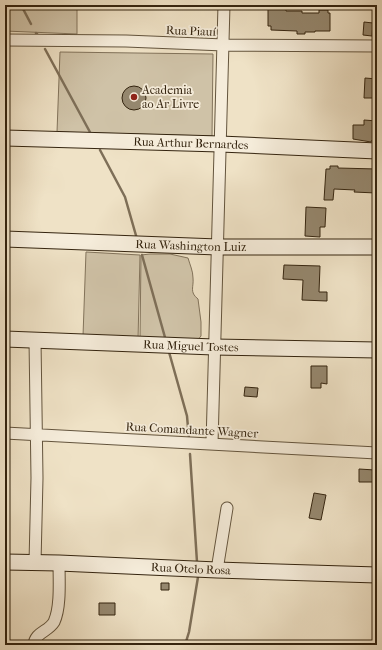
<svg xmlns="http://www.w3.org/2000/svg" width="382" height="650" font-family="'IM FELL French Canon',serif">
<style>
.green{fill:#cfc2a7;stroke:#82735b}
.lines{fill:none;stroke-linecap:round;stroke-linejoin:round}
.stream{stroke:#7e6f58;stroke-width:2.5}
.building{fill:#95876e;stroke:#34240f}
.street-casing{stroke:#63543d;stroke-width:13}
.secondary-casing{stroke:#34240f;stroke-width:17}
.street{stroke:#f5ecda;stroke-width:11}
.secondary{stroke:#f5ecda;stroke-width:15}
.poi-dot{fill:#8f2418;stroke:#f5ecda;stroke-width:1.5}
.labels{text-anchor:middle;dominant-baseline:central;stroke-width:3.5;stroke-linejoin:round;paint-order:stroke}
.street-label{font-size:12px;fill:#34240f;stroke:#f5ecda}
.poi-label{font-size:12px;fill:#34240f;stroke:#f5ecda;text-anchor:start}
</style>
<rect width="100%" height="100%" fill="#efe2c6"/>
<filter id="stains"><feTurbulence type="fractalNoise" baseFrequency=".005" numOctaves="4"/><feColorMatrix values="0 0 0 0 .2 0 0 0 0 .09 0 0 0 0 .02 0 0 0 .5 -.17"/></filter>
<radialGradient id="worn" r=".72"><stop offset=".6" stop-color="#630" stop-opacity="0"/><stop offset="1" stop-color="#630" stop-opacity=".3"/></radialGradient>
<!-- green -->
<path class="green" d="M5 5H77V34L5 31Z
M60 52 213 54 212 136 57 132Z
M86 252 140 255 138 340 83 336Z
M150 254H170L188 258C190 265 193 271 193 278 194 287 189 292 198 299L201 322V336L196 342 140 340 141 255Z"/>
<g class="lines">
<!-- stream -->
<path class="stream" d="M21 5 31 24
M36 33 37 34
M45 49 91 134
M100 150 125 197 137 239
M142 255 166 341
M169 352 187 416 189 439
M190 454 197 562
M185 645 189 632 198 577"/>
</g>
<!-- building -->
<path class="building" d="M268 5H286V11H302V13H319V10H328V13H330V31H315V32H305V34H297V31L271 30V26H268Z
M364 22 373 23 372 36 363 35Z
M365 78 377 79V98H364Z
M122 98a12 12 0 1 1 24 0a12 12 0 1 1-24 0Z
M364 120 377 121V140H372L371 142 353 139V125H364Z
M330 166H338V168L377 169 376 193 354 192 355 190 334 189 333 200H324L326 169H330Z
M306 207 326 208 325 227H320V237L305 236Z
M284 265 320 266 319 292H327V301L302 300 303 280 283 279Z
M311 366H327V384L321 383V388H311Z
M245 387 258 388 257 397 244 396Z
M359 469 375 470 374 482H359Z
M314 493 326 495 321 520 309 518Z
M161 583H169V590H161Z
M99 603H115V615H99Z"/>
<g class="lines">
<!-- street casing -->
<g class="street-casing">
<path id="street" d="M5 40 126 41 224 45 377 46
M35 340 37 478 35 563
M5 433 377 453
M212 444 224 5
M217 570 227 508
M34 645C35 632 48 632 54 622 61 607 59 580 59 563"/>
</g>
<!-- secondary casing -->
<g class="secondary-casing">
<g id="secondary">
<path id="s1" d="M5 138 220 144 377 151"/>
<path id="s2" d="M5 239 218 247H377"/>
<path id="s3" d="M5 339 214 347 377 350"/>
<path id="s4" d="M5 562 59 563 217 570 377 575"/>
</g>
</g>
<!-- street -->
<use href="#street" class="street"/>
<!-- secondary -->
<use href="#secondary" class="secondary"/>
</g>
<!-- markers -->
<circle class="poi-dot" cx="134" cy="97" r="4"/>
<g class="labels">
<!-- street labels -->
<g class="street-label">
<text transform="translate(191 31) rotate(2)">Rua Piauí</text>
<text stroke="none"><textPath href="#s1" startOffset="186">Rua Arthur Bernardes</textPath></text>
<text stroke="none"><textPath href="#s2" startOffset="186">Rua Washington Luiz</textPath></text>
<text stroke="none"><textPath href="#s3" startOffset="186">Rua Miguel Tostes</textPath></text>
<text transform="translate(192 430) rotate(3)">Rua Comandante Wagner</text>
<text stroke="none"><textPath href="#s4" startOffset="186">Rua Otelo Rosa</textPath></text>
</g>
<!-- poi labels -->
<g class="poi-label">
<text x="142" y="90">Academia<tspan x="142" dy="14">ao Ar Livre</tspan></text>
</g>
</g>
<!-- margin -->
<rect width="382" height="650" fill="none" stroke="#efe2c6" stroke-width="20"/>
<rect x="6" y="6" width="370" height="638" fill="none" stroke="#34240f" stroke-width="2"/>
<rect x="10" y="10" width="362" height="630" fill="none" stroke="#34240f"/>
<rect width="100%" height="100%" filter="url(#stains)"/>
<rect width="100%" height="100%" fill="url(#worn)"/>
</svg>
